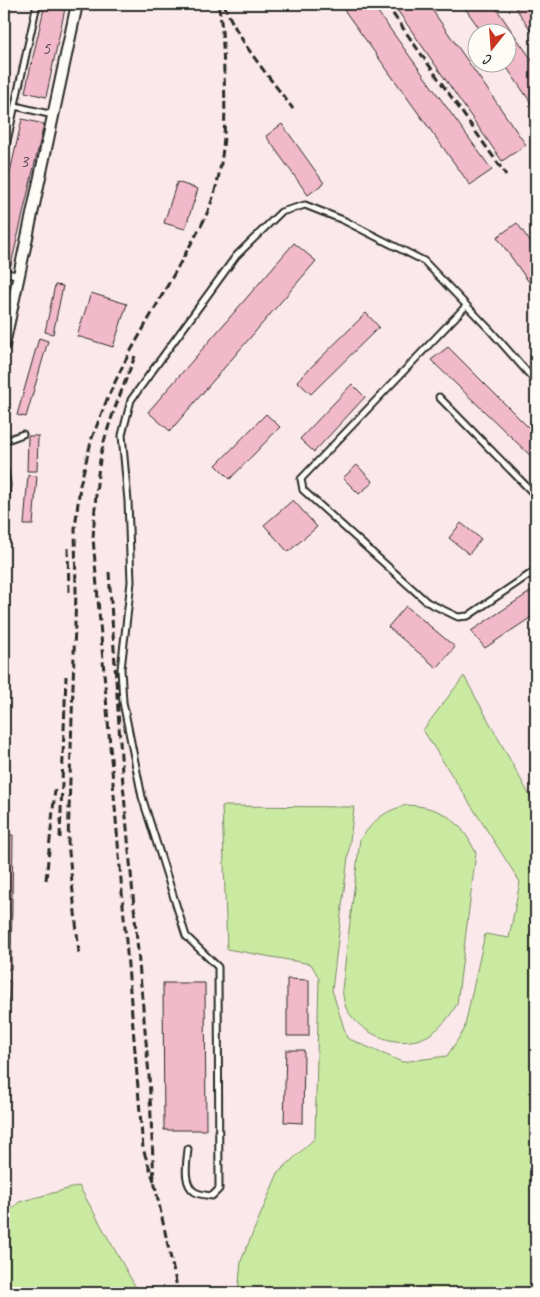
<svg xmlns="http://www.w3.org/2000/svg" width="540" height="1297" font-family="Caveat,sans-serif">
<style>
.green{fill:#caeaa2;stroke:#7a8a66}
.building{fill:#f2b9cb;stroke:#2b2b2b}
.lines{fill:none;stroke-linecap:round;stroke-linejoin:round}
.lane-casing{stroke:#2b2b2b;stroke-width:9}
.street-casing{stroke:#2b2b2b;stroke-width:14}
.lane{stroke:#fdfcf7;stroke-width:5}
.street{stroke:#fdfcf7;stroke-width:10}
.rail{stroke:#2b2b2b;stroke-width:3;stroke-dasharray:8 4;stroke-linecap:butt}
.labels{text-anchor:middle;dominant-baseline:central;stroke-width:4.5;stroke-linejoin:round;paint-order:stroke}
.number-label{font-size:19px;fill:#5d4e53}
</style>
<rect width="100%" height="100%" fill="#fae8ea"/>
<filter id="ink" filterUnits="userSpaceOnUse"><feTurbulence type="fractalNoise" baseFrequency=".02" numOctaves="2"/><feDisplacementMap in="SourceGraphic" scale="10" xChannelSelector="R" yChannelSelector="G"/><feConvolveMatrix kernelMatrix="1 2 1 2 8 2 1 2 1" color-interpolation-filters="sRGB"/></filter>
<g filter="url(#ink)">
<!-- green -->
<path class="green" d="M464 676 536 807V1293H238L241 1261 278 1173 315 1138 319 978 311 964 227 949 222 806 354 807 332 990 347 1038 402 1062 447 1056 464 1030 485 934 509 938 520 882 423 730Z
M407 805C444 807 461 821 476 853L457 1004C450 1016 442 1027 429 1035 401 1051 361 1036 346 1008 344 1003 343 995 342 989L360 839C376 819 382 812 407 805Z
M79 1186 139 1293H4V1217L19 1202Z"/>
<!-- building -->
<path class="building" d="M45 4H66L46 97 25 92Z
M347 4H372L492 170 470 185 342 7Z
M393 4H428L526 145 502 161Z
M462 4H493L536 66V110L503 62H508V32H482Z
M513 4H536V38Z
M22 119 44 124 11 265 4 263V199Z
M282 124 324 183 308 195 266 136Z
M177 182 198 189 185 229 164 223Z
M517 223 536 250V292L497 237Z
M294 243 316 261 170 431 148 412Z
M55 285 63 286 53 334 45 332Z
M91 293 127 304 113 347 77 336Z
M366 313 379 327 311 394 297 381Z
M39 338 48 341 26 417 17 415Z
M448 347 536 435V461L431 360Z
M352 384 365 397 314 452 300 439Z
M266 414 280 427 230 479 216 465Z
M28 436H38L37 471H27Z
M357 465 373 482 359 494 343 478Z
M28 475 37 476 33 525H24Z
M293 500 317 527 288 552 264 525Z
M461 523 481 539 469 554 449 538Z
M536 588V614L485 648 471 631Z
M406 606 455 647 437 668 388 627Z
M4 835H13L11 969H4Z
M287 979 309 980V1036H287Z
M4 980 10 981 5 1050H4Z
M163 983H205L206 1130H164Z
M286 1050H304L303 1123 284 1122Z"/>
<g class="lines">
<!-- lane casing -->
<g class="lane-casing">
<path id="lane" d="M15 106 53 115
M4 155 37 4
M4 272 19 276
M466 306 301 479 303 490 427 602 458 617 468 616 536 570
M439 397 536 496
M4 441 23 434
M4 465 7 484 4 519
M188 1149C187 1161 182 1184 195 1192 200 1195 206 1195 212 1196L219 1189 218 967 186 936 142 797 123 702 121 669 131 582 128 501 122 435 131 400 236 256 281 212 305 205 343 220 424 261 490 330 536 382"/>
</g>
<!-- street casing -->
<g class="street-casing">
<path id="street" d="M4 345 77 4"/>
</g>
<!-- lane -->
<use href="#lane" class="lane"/>
<!-- street -->
<use href="#street" class="street"/>
<!-- rail -->
<path class="rail" d="M224 4C239 43 269 76 293 109
M386 4 506 175
M135 356C123 388 108 422 101 454 96 482 95 510 93 538L143 1149 154 1181
M68 548 69 593
M109 572 122 772 149 1075 154 1181 177 1287 179 1293
M60 838 66 676
M46 880 55 790
M79 953 68 842 76 592 75 529 80 485 92 438 108 397 124 363 201 226C226 178 226 126 224 72 223 49 223 26 218 4"/>
</g>
</g>
<g class="labels">
<!-- number labels -->
<g class="number-label">
<text x="46" y="48">5</text>
<text x="24" y="161">3</text>
</g>
</g>
<!-- margin -->
<rect width="540" height="1297" fill="none" stroke="#fdfcf7" stroke-width="20"/>
<rect x="10" y="10" width="520" height="1277" fill="none" stroke="#2b2b2b" stroke-width="2" filter="url(#ink)"/>
<!-- north arrow -->
<g transform="translate(492 48) rotate(197)"><circle r="24" fill="#fdfcf7" stroke="#a9a8a5"/>
<path d="M0-4L9 19L0 12L-9 19Z" fill="#c8321e"/>
<text y="-8" font-size="14" font-weight="bold" text-anchor="middle" fill="#2b2b2b">С</text>
</g>
</svg>
